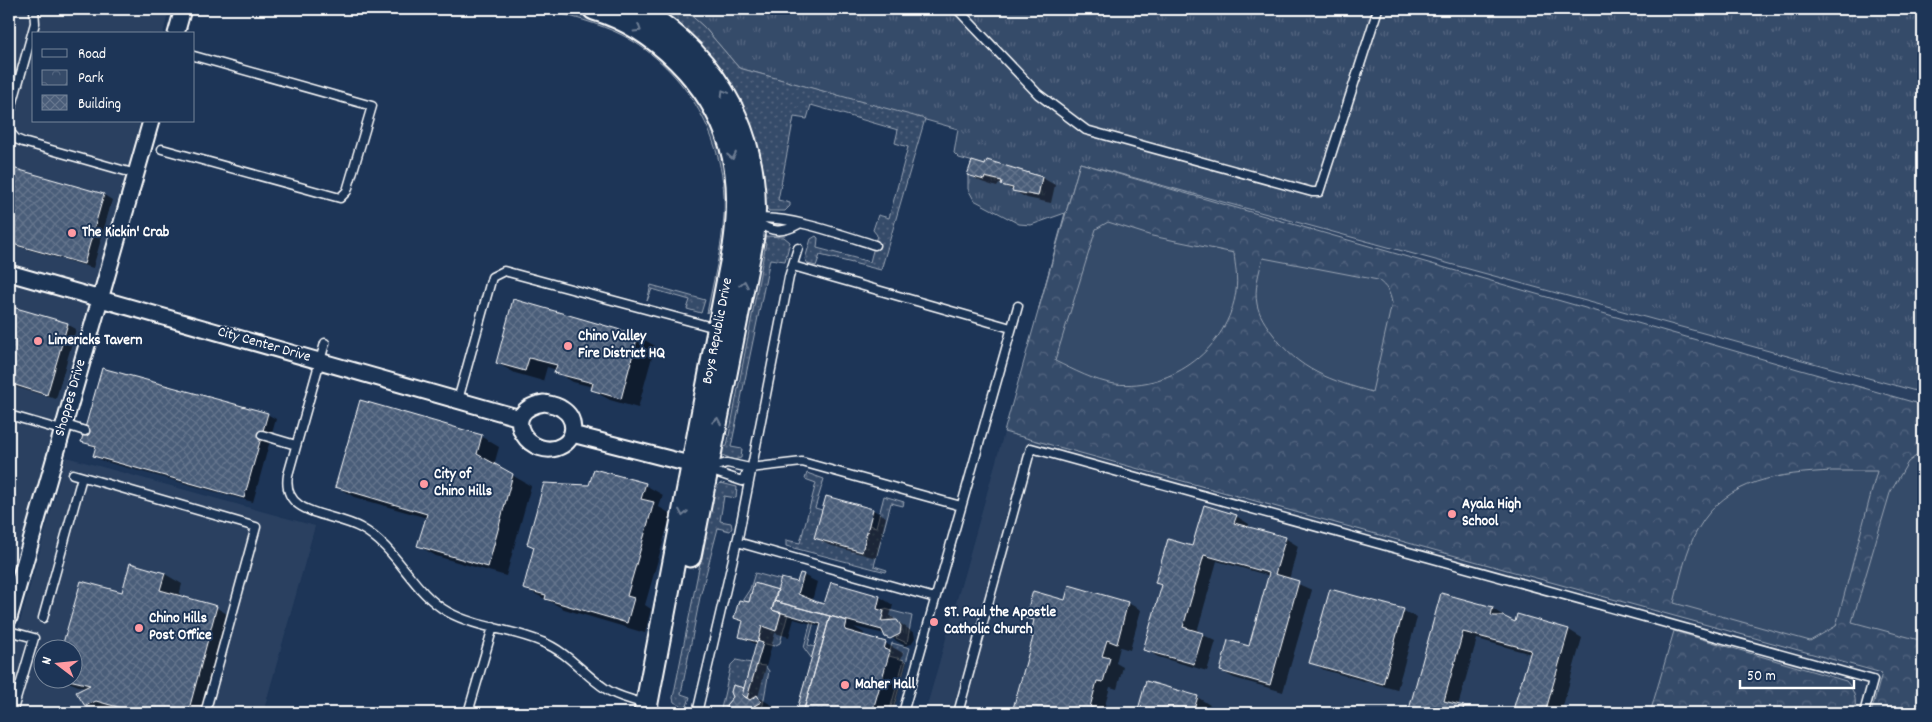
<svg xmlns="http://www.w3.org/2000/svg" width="1932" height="722" font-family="Dekko,sans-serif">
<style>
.built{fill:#2a4161;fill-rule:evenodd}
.grass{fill:url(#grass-tufts);stroke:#9aa5b4}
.park{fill:url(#park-crowns);stroke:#9aa5b4}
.garden{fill:url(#garden-dots);stroke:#9aa5b4}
.pitch{fill:#364b69;stroke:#9aa5b4}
.shadow{fill:#0007}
.building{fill:url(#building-cross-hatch);stroke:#fff}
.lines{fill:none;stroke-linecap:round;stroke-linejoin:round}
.lane-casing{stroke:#fff;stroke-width:11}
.street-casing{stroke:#fff;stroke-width:19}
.secondary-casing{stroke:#fff;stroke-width:25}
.lane{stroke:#1d3557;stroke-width:8}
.street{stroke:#1d3557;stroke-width:15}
.secondary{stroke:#1d3557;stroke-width:21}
.oneway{stroke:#6c7c92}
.poi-dot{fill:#ff9aa2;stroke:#1d3557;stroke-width:2}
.labels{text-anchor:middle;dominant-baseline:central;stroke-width:4;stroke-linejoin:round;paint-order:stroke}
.poi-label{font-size:15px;font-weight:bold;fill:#fff;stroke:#1d3557;text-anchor:start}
.street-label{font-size:15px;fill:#fff;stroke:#1d3557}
</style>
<defs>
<pattern id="grass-tufts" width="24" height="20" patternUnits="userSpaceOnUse" patternTransform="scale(1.25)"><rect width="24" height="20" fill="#364b69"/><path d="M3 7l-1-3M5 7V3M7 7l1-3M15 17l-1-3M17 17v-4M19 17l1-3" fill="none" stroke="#546680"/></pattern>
<pattern id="park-crowns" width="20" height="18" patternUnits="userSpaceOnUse" patternTransform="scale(1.25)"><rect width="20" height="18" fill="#364b69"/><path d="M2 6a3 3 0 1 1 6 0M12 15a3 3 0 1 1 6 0" fill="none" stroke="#546680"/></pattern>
<pattern id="garden-dots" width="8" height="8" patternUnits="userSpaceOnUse" patternTransform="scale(1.25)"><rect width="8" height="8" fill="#364b69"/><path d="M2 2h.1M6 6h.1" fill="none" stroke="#546680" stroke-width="1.8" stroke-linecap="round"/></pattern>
<pattern id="building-cross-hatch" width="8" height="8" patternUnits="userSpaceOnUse" patternTransform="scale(1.25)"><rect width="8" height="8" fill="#4a5d79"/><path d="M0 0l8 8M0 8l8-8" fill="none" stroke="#65758d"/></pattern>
</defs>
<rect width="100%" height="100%" fill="#1d3557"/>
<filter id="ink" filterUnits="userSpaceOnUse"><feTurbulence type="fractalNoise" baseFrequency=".02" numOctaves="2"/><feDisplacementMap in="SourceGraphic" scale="10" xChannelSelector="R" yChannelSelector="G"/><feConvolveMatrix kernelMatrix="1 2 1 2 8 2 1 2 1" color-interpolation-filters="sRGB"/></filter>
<g filter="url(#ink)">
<!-- built -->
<path class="built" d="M9 9H169L163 34H34V121H140L61 430 9 596Z
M1080 163 1923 393V713H925Z
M66 457 315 526 263 713H9V661ZM42 650H72V680H42Z"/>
<!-- grass -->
<path class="grass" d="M683 9H1923V393L1080 163 1038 311 1065 213 1031 225 1019 224 974 200 968 189V175L1002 181 1001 185 1013 188V191L1038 196 1042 177 988 161 985 165 959 158 954 153 958 129 739 68 704 27Z
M885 609 912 616 907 643 896 638 902 630 898 621 891 619 882 622Z"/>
<!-- park -->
<path class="park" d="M1080 163 1923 405V713H1871L1882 673 1004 432Z
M1674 631 1846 681C1855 691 1857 700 1854 713H1650Z"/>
<!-- garden -->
<path class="garden" d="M543 9C630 9 714 90 726 175 732 219 720 263 712 306L707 313C713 281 722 248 724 215 728 142 687 69 622 35 598 23 569 16 543 9Z
M656 9H684L704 27 739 68 925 119 881 270 820 255 816 266 808 264 805 259 811 239 816 236 818 238 817 248 870 262 877 235 873 230 878 215 889 218 908 147 895 143 898 130 811 105 807 119 794 117 778 200 790 203V206L785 211H769L765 206C759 121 728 57 656 9Z
M765 236 784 237 790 242 785 261 770 259 731 447 742 449 741 458 734 460 722 455V448L727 446 766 243 762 242Z
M651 285 705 300 701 313 687 309 690 300 652 289 647 301Z
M807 473 824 479 815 508 822 510 815 538 862 552 869 525 876 527 884 496 904 502 903 506 891 503 874 566 887 570 886 572 786 546V540L800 543 816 483 805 479Z
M721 483 737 487 736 498 724 496 720 521 731 523 732 528 730 531 718 528 700 597 681 694 690 697 687 706H681L674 702 673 698 715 488Z
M755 573 781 580 778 590 754 583 749 602 742 601 750 589Z
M781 613 788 614 780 643 774 646 758 642 762 626 776 630Z
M811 621 814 622 808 645 815 647 812 659 804 648Z
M892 643 910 648 892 713H889L904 660 889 656Z
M736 660 751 663 744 688 733 685 731 692 733 697 726 705 727 713H720L731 665Z
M757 665 765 666 769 671 762 710 754 706 761 702 757 695 750 700 747 698Z"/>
<!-- pitch -->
<path class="pitch" d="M1108 222 1152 236 1234 253C1235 265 1238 278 1236 291 1228 348 1173 390 1115 384 1094 381 1074 370 1055 361L1096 229Z
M1263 258 1378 280C1387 287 1390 292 1392 303L1372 392C1332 381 1298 370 1273 334 1266 325 1259 315 1257 304 1254 289 1259 272 1263 258Z
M1923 451V641L1852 622 1890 493 1908 462Z
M1832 471H1877L1836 626 1810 641 1674 603C1680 580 1686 549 1698 529 1727 478 1780 474 1832 471Z"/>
<!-- shadow -->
<path class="shadow" d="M9 20 11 24 9 32Z
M985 166 1039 176 1055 185 1051 203 1027 198 1003 185 999 184 997 187 982 182 969 175Z
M9 168 104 195 112 200 93 268 9 244Z
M9 307 67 324 76 329 56 399 9 385Z
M638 336 655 346 638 408 610 400 592 390 593 387 573 382 556 372 557 370 547 367 543 381 515 373 497 363Z
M361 402 482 437 499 447 494 465 531 486 506 576 436 556 419 546 427 518 354 497 337 487Z
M267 414 276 419 253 502 103 461 94 456 96 448 83 441Z
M645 485 663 495 659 507 671 514 645 605 651 609 645 633 564 609 524 588 589 487Z
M827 497 873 510 886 517 876 558 829 545 816 538Z
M1236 516 1249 524 1248 528 1285 538 1298 546 1289 580 1312 590 1283 692 1234 678 1221 671 1249 648 1270 576 1217 561 1197 632 1216 641 1207 671 1158 657 1145 649 1163 586 1156 583 1193 548Z
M131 565 165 574 182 584 179 596 217 608 234 618 208 713H125L114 710 108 713H99L86 705V689L63 680H72L123 593Z
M803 575 817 582 812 601 825 605 832 584 880 597 893 605 890 616 914 633 915 638 911 644 905 646 885 634 854 627 864 633 863 636 885 643 903 653 901 659 907 662 893 713H797L822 627 794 619 789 637 775 633 758 697 775 707 778 712 728 713 746 690 757 645 740 636 744 623 735 618 750 604 798 583Z
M1330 590 1404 611 1417 618 1397 690 1324 670 1311 662Z
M1442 595 1493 609 1516 624 1518 616 1569 630 1582 638 1561 713H1513L1531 654 1477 639 1458 706 1474 713H1409Z
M1066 602 1128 603 1141 610 1130 650 1120 647 1116 663 1123 667 1117 689 1110 687 1103 713H1013L1034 637 1035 622 1027 617Z
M1147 683 1197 697 1210 705 1208 713H1138Z"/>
<!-- building -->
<path class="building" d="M987 160 1042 177 1038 196 1012 191 1013 188 1001 185 1002 181 985 177 984 180 967 175 972 161 985 165Z
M9 167 104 194 84 264 9 243Z
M513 299 638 335 621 399 591 390 593 383 554 373 557 365 529 358 525 371 496 363Z
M9 306 68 323 47 395 9 383Z
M102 368 268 413 244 498 93 456 96 446 81 442Z
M360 400 482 435 477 454 513 474 488 567 417 546 427 514 335 487Z
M594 469 646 483 641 499 654 502 627 596 634 598 627 623 545 599 546 595 523 589 534 547 527 544 544 483 589 485Z
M826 496 873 509 862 552 814 538Z
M1204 505 1237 515 1234 523 1286 537 1275 574 1299 581 1270 685 1220 671 1228 640 1249 646 1269 573 1204 555 1183 627 1203 633 1194 664 1143 650 1162 585 1155 583 1168 539 1192 546Z
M130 563 165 573 160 590 217 606 188 713H139L96 701 85 706 76 692 90 685 69 680H72V650H61L81 581 122 592Z
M800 573 804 574 798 594 817 602 824 604 831 582 880 596 877 609 884 611 881 621 897 620 901 626 900 634 890 639 885 637 882 630 774 601 781 578 797 582Z
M754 583 778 590 772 610 781 613 776 631 762 626 758 642 739 637 743 621 734 618 739 600 749 602Z
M1069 585 1128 602 1117 644 1107 640 1102 656 1110 658 1103 682 1097 681 1090 707 1096 709 1095 713H1009L1012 712 1033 637 1030 636 1034 620 1025 618 1033 591 1065 600Z
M1330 589 1404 609 1383 684 1309 663Z
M1441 593 1493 607 1491 615 1494 616H1503L1515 622 1517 614 1569 629 1545 713H1512L1531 650 1463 632 1444 701 1464 706 1462 713H1408Z
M774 601 830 616 803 713H796L821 624 772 610Z
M830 616 847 621 845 630 886 642 884 649 890 651 872 713H803Z
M757 641 763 643 747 698 742 695Z
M1146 681 1198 696 1193 713H1137Z
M733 685 744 688 742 695 750 700 757 695 761 702 754 706 769 713H727L726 705 733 697 731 692Z"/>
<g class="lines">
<!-- lane casing -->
<g class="lane-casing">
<path id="lane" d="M957 9 1038 94 1086 130 1312 192H1319L1378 9
M9 116 35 23 34 9
M9 131 16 139 23 142 136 174
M162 149 340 198 347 191 372 106 194 56
M756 219C784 214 846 236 875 245
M756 221C771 233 783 233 799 224
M793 266 1011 328
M325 343 288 475C281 517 333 512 361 528 398 548 412 592 448 612 477 628 512 629 542 642 568 652 583 674 606 689 619 698 634 699 648 706 653 708 657 711 661 713
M458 400 492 277 504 271 716 328
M9 415 61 430
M63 424 85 431
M262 435 296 445
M709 468 727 463 750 468 802 462 961 506
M709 470 742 481 748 471
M73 474 256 527 205 713
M737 542 935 598
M43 618 82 477
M9 631 34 638 12 713
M468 713 493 627
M697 713 739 533 789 277 798 248
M903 713 1018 306
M958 713 1031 448 1873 680 1864 713"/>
</g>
<!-- street casing -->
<g class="street-casing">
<path id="street" d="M176 34 183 9
M9 273 520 418
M544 403C550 404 557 405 562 409 575 417 577 436 563 445 532 464 494 411 544 403Z
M572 434 701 467
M9 618 151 121"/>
</g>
<!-- secondary casing -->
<g class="secondary-casing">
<path id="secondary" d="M594 9C656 27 711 83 730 144 740 178 739 213 734 247L645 713
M638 9C721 59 763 140 753 237L690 556"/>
</g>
<!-- lane -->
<use href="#lane" class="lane"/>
<!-- street -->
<use href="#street" class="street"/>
<!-- secondary -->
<use href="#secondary" class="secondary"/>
</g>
<!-- one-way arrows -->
<defs><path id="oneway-chevron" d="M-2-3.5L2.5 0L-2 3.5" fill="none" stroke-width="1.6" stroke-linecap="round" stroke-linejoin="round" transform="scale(1.25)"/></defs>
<g class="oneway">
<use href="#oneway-chevron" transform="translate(638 29) rotate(32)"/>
<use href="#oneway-chevron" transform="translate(724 93) rotate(-121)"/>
<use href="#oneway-chevron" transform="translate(732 156) rotate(78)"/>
<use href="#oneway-chevron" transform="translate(744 284) rotate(-79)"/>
<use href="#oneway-chevron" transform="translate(717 421) rotate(-79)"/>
<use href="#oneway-chevron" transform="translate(683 513) rotate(101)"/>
</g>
</g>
<!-- markers -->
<g class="poi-dot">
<circle cx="72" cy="233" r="5"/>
<circle cx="38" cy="341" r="5"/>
<circle cx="568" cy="346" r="5"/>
<circle cx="424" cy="484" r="5"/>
<circle cx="1452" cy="514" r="5"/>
<circle cx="934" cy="622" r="5"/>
<circle cx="139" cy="628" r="5"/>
<circle cx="845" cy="685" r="5"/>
</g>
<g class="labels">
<!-- poi labels -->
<g class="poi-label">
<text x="82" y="233">The Kickin' Crab</text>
<text x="578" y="337">Chino Valley<tspan x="578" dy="17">Fire District HQ</tspan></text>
<text x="48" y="341">Limericks Tavern</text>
<text x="434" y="475">City of<tspan x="434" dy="17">Chino Hills</tspan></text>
<text x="1462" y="505">Ayala High<tspan x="1462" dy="17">School</tspan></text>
<text x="944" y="613">ST. Paul the Apostle<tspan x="944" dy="17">Catholic Church</tspan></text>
<text x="149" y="619">Chino Hills<tspan x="149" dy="17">Post Office</tspan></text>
<text x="855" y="685">Maher Hall</text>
</g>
<!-- street labels -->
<g class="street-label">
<text transform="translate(718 331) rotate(-79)">Boys Republic Drive</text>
<text transform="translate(264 345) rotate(16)">City Center Drive</text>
<text transform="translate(71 398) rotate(-74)">Shoppes Drive</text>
</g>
</g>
<!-- margin -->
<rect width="1932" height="722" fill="none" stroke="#1d3557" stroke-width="30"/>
<rect x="15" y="15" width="1902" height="692" fill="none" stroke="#fff" stroke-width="2" filter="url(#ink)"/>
<!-- legend -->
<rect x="32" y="32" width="162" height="90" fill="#1d3557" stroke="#77869a"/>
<rect x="42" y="49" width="25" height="8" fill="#1d3557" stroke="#77869a"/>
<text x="78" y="58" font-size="15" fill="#ffffff">Road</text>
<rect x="42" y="70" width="25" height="15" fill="url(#park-crowns)" stroke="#77869a"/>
<text x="78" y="82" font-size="15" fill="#ffffff">Park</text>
<rect x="42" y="95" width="25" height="15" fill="url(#building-cross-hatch)" stroke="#77869a"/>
<text x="78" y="108" font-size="15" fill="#ffffff">Building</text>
<!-- north arrow -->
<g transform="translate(58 664) rotate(286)"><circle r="24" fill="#1d3557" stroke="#77869a"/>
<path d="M0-4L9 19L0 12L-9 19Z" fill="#ff9aa2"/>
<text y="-8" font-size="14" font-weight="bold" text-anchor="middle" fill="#ffffff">N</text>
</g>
<!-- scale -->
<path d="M1740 680v8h114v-8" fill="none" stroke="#ffffff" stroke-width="2.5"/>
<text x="1747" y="680" font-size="15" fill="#ffffff" stroke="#1d3557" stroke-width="4" paint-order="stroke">50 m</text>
</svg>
